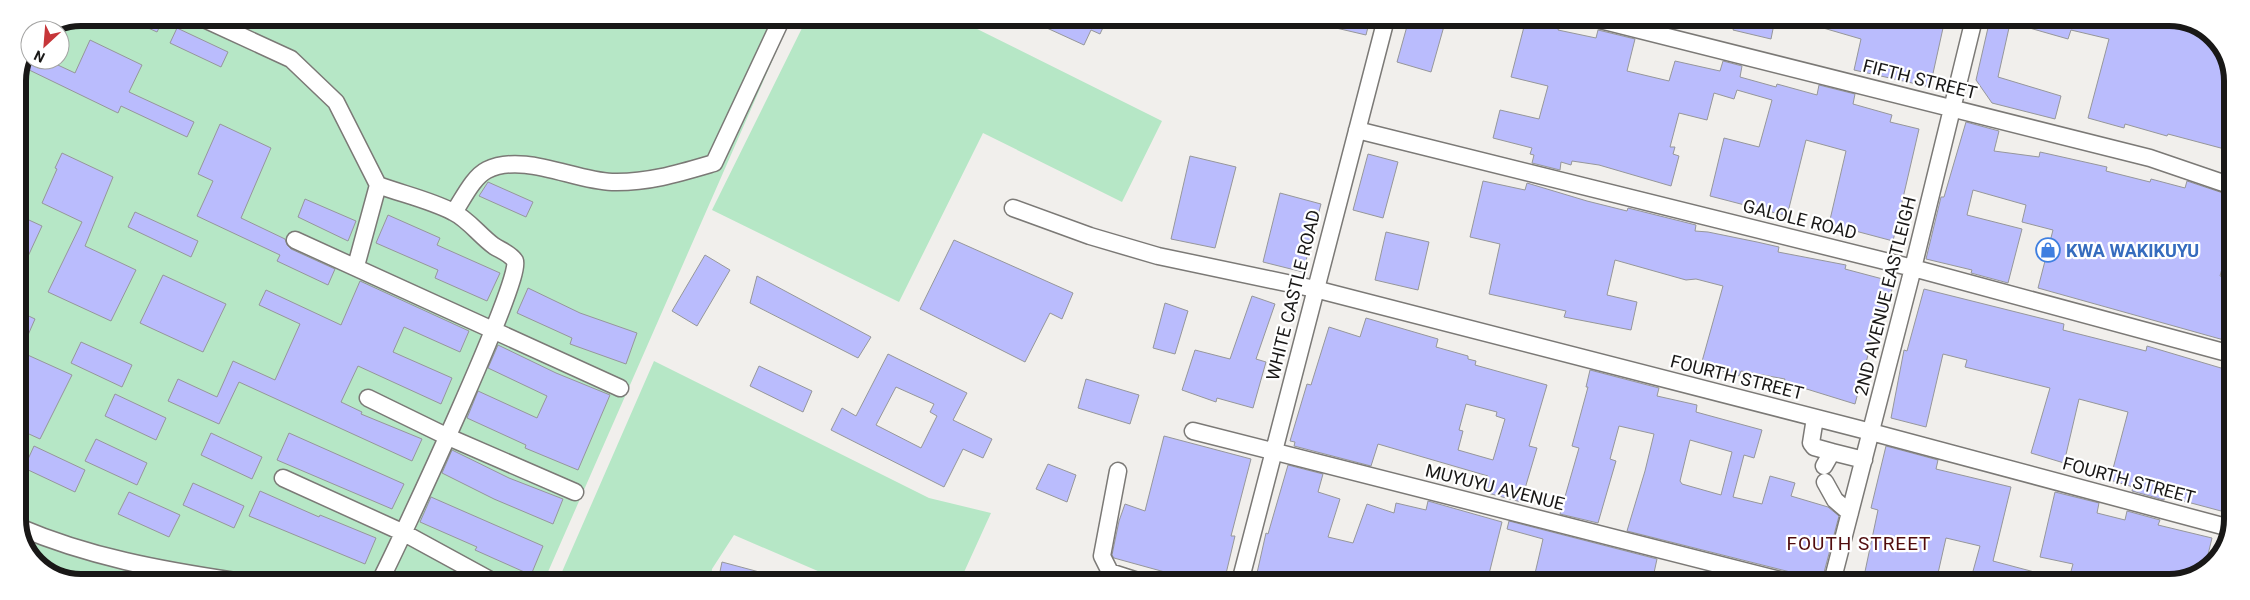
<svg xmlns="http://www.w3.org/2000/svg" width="2250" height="600" font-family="Roboto,sans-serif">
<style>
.green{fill:#b6e7c6}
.building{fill:#babcfd;stroke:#96979a;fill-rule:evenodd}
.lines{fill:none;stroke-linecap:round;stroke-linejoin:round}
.minor-casing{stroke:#7b7976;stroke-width:19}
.minor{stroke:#fff;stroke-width:16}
.labels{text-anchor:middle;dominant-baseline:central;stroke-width:4.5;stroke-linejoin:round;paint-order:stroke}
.street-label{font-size:18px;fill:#191817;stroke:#fff}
.shop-label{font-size:18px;font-weight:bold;fill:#366cbe;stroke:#fff;text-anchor:start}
.neighbourhood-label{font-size:19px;letter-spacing:1px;fill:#510c0e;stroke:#fff}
.rim{fill:none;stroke:#191817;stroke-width:6}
</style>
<rect width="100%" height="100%" fill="#f1efec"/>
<!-- green -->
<path class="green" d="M81 18H791L544 581 65 580 33 561 18 523V81L30 51V60H60V30H51Z
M807 18H955L1162 121 1122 202 983 133 899 302 712 210Z
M654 361 929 498 991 513 960 581H841L734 535 712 569 711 581H558Z"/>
<!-- building -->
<path class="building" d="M126 18H164L157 32Z
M1025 18 1098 19H1107L1100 34 1091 30 1084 45Z
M1320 19H1370L1366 35 1319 24Z
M1409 19H1446L1431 72 1397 62Z
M1526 19H1561L1558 30 1596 38 1598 30 1635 39 1627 71 1669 81 1675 61 1720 71 1723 61 1742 66 1740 77 1776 87 1777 84 1817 95 1819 85 1855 94 1853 104 1892 115 1890 122 1919 129 1893 241 1829 224 1846 151 1806 140 1787 216 1710 196 1724 138 1759 147 1772 100 1737 90 1734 99 1714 93 1707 120 1679 113 1670 147H1675L1673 154 1679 156 1671 186 1599 165 1572 161 1571 165 1561 162 1560 170 1532 163 1534 155 1530 154 1532 148 1493 138 1500 110 1539 119 1548 86 1511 77Z
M1736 19H1775L1771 39 1733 30Z
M1807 19H1945L1930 87 1854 70 1861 39 1806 23Z
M1990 19H2011L1998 77 2061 96 2055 119 1992 103 1976 80Z
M2013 19 2185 20 2217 39 2232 77V151L2168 134 2167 136 2125 124 2124 128 2088 118 2109 39 2071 30 2068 39 2012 23Z
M177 28 228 52 221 67 170 43Z
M90 40 142 65 129 92 194 122 187 137 121 106 118 113 23 67 26 60H47L75 73Z
M1966 122 1999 131 1994 151 2039 157 2040 152 2107 167 2106 171 2150 182 2151 179 2185 188 2187 181 2232 196V232L2220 276 2231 279V342L2038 288 2053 230 2022 222 2026 205 1973 190 1967 215 2022 229 2008 283 1971 273 1972 270 1926 259 1941 197H1944Z
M220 124 271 148 241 218 285 239 287 245 291 249 335 269 328 285 277 261 280 255 197 216 213 181 198 174Z
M62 153 113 177 85 246 136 270 111 321 48 292 82 222 42 203 57 169 55 168Z
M1368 154 1398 162 1383 218 1353 210Z
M1190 156 1236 167 1215 248 1171 239Z
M1483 181 1525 190 1527 183 1587 201 1627 211 1628 208 1696 225 1695 231 1708 232 1757 242 1779 247 1778 252 1846 265 1845 269 1894 282 1878 342 1872 340 1855 404 1784 382 1785 379 1741 371 1739 376 1701 365 1723 286 1696 279 1686 280 1615 260 1607 295 1637 302 1631 330 1564 317 1566 311 1489 294 1500 244 1470 237Z
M488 182 533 202 526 217 479 196Z
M1280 193 1321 204 1303 272 1263 262Z
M305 199 356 221 348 241 298 217Z
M135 212 198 241 191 257 128 227Z
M18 215 42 226 18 278Z
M388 215 440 238 437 245 500 273 487 301 435 278 438 270 376 243Z
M1386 232 1429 242 1418 290 1375 280Z
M954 240 1073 293 1062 319 1050 313 1025 362 920 309Z
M705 255 730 270 697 326 672 311Z
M163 275 226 304 203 352 140 323Z
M757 276 871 337 858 358 750 303Z
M360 281 469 331 460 352 404 327 393 352 452 378 441 404 358 366 341 402 362 412 361 414 422 439 412 461 239 382 219 424 168 401 178 379 217 397 233 361 275 380 300 324 259 305 266 290 341 325Z
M528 288 580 313 637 333 626 364 570 344 572 338 517 313Z
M1924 289 2064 324 2063 330 2146 351 2147 346 2231 371V476L2221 511 2165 496 2164 500 2132 491 2133 487 2110 480 2128 412 2079 399 2064 463 2031 453 2050 388 1965 367 1967 360 1943 354 1926 427 1891 418 1904 350 1907 351Z
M1252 296 1275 304 1256 359 1266 362 1253 408 1217 398 1216 402 1182 390 1195 350 1230 359Z
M1165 303 1188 311 1175 354 1153 348Z
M18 311 35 319 18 358Z
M1366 318 1438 339 1436 347 1468 356V359L1476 361 1475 365 1547 385 1529 446 1537 448 1521 502 1484 492 1488 476 1378 444 1371 466 1294 446 1295 442 1290 441 1307 384 1311 385 1329 327 1360 337ZM1466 404 1497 412 1496 416 1505 419 1493 460 1458 450 1463 431 1459 430Z
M81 342 132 365 122 387 71 363Z
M498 345 556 373 610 395 578 470 525 448 526 445 467 418 478 391 537 418 547 396 488 368Z
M21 352 72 375 40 439 18 429V359Z
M888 354 967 393 953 420 992 439 983 458 963 449 944 487 831 430 842 408 856 416ZM896 387 934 404 930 412 937 416 921 448 876 425Z
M759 366 812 391 803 412 750 386Z
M1590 370 1659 388 1657 396 1697 405 1696 412 1762 430 1754 458 1744 455 1733 497 1762 504 1770 476 1795 483 1791 496 1828 507 1839 516 1822 580 1627 531 1645 471 1654 434 1619 426 1610 459 1616 461 1598 523 1560 514 1579 448 1572 446 1588 387H1586ZM1690 440 1732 452 1721 495 1682 484 1680 481Z
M1086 379 1139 395 1130 424 1078 408Z
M115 394 166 418 156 440 105 416Z
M211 433 262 457 252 479 201 455Z
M289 433 404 484 392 509 277 460Z
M1164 436 1251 459 1231 536H1235L1224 582H1201L1114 558 1112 555 1119 521 1125 504 1145 511Z
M96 439 147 463 137 485 85 461Z
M34 446 85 470 75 492 24 468Z
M1886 446 1938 460 1936 469 2011 487 1993 561 2057 578V582H1970L1980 546 1946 538 1936 582 1863 581 1878 510 1871 508Z
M452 450 509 478 563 499 553 524 494 499 442 473Z
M1048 464 1076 475 1067 502 1036 489Z
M1288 465 1323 474 1318 492 1340 499 1328 537 1353 543 1367 504 1394 513 1396 503 1426 510 1428 501 1502 522 1488 578 1460 572 1458 582H1255L1266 533 1268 534Z
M193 483 244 506 234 528 183 505Z
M260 491 319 517 320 515 376 538 365 564 249 516Z
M129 492 180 515 169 537 118 514Z
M2055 492 2099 503 2097 513 2125 520 2127 511 2160 520 2158 525 2212 538 2204 571 2169 582H2068L2073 564 2040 557Z
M431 497 543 546 531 575 475 550 477 547 420 522Z
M1509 521 1657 559 1652 582H1533L1543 539 1507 529Z
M722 562 778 577V581H718Z"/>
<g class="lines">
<!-- minor casing -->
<g class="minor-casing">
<path id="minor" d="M202 18 291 59 336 102 378 185 356 266
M1596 19 2150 158 2232 186
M1357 130 1913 268 2231 354
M378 185C402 194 430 200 453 212 468 219 480 236 494 246 500 250 511 254 515 261 523 279 398 546 380 581
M1013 208 1090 236 1158 256 1315 289 1871 432 2230 528
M454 212C463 199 473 177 487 170 523 152 575 181 612 182 648 183 680 173 714 163L782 18
M295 240 620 388
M368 398 446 436 575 492
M1815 418 1811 443 1814 447 1832 452
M1193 431 1788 582
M1824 466 1832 452 1864 460
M1118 471 1102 556 1110 572 1138 581
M283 478 404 533 492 581
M1825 482 1835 500 1850 513
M19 527C89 557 161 570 235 581
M1240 582 1386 19
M1832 582 1913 268 1974 19"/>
</g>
<!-- minor -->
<use href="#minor" class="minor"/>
</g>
<!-- icons -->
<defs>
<g id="shop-ring" transform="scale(1.25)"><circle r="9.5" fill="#fff" stroke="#3f7fe0" stroke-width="1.5"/><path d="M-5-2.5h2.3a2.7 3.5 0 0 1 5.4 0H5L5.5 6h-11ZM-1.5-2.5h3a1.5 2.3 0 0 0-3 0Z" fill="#3f7fe0"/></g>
</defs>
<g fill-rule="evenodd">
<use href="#shop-ring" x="2048" y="250"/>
</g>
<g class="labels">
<!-- street labels -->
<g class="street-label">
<text transform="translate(1920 79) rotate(14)">FIFTH STREET</text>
<text transform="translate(1800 219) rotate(14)">GALOLE ROAD</text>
<text transform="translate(1293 295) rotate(-76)">WHITE CASTLE ROAD</text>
<text transform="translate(1885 296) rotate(-76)">2ND AVENUE EASTLEIGH</text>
<text transform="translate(1737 377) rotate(14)">FOURTH STREET</text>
<text transform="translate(2129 480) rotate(15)">FOURTH STREET</text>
<text transform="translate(1495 487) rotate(14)">MUYUYU AVENUE</text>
</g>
<!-- shop labels -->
<g class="shop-label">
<text x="2066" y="250">KWA WAKIKUYU</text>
</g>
<!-- neighbourhood labels -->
<g class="neighbourhood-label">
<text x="1859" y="543">FOUTH STREET</text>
</g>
</g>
<!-- crop -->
<path d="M0 0H2250V600H0ZM81 26H2169A55 55 0 0 1 2224 81V519A55 55 0 0 1 2169 574H81A55 55 0 0 1 26 519V81A55 55 0 0 1 81 26Z" fill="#fff" fill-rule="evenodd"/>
<path class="rim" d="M81 26H2169A55 55 0 0 1 2224 81V519A55 55 0 0 1 2169 574H81A55 55 0 0 1 26 519V81A55 55 0 0 1 81 26Z"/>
<!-- north arrow -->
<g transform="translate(45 45) rotate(206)"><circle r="24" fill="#ffffff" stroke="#a3a3a2"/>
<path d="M0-4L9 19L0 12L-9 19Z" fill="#c63639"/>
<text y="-8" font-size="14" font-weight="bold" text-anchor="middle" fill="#191817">N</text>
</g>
</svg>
